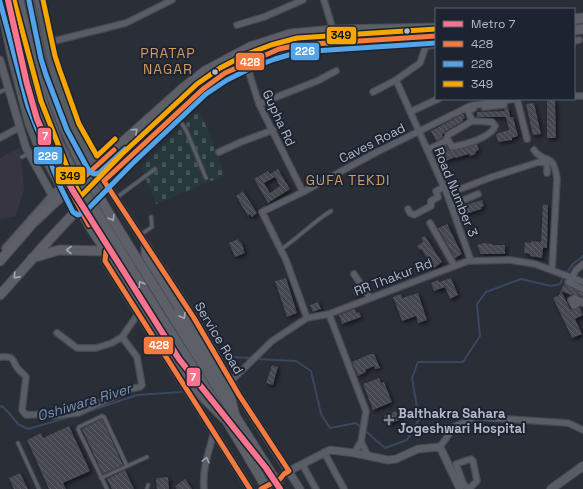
<svg xmlns="http://www.w3.org/2000/svg" width="583" height="489" font-family="'Space Grotesk',sans-serif">
<style>
.medical{fill:#373542}
.cemetery{fill:url(#cemetery-stones)}
.lines{fill:none;stroke-linecap:round;stroke-linejoin:round}
.stream{stroke:#394760;stroke-width:2}
.building{fill:url(#building-back-hatch);fill-rule:evenodd;filter:url(#shadow)}
.service-casing{stroke:#46494f;stroke-width:5}
.minor-casing{stroke:#46494f;stroke-width:8}
.tertiary-casing{stroke:#46494f;stroke-width:9}
.secondary-casing{stroke:#46494f;stroke-width:10}
.primary-casing{stroke:#484b53;stroke-width:11}
.trunk-casing{stroke:#474a53;stroke-width:11}
.service{stroke:#595d65;stroke-width:3}
.minor{stroke:#595d65;stroke-width:5.5}
.tertiary{stroke:#595d65;stroke-width:7}
.secondary{stroke:#585c63;stroke-width:8}
.primary{stroke:#5c5f66;stroke-width:9}
.trunk{stroke:#5d6066;stroke-width:9}
.trunk-bridge-casing{stroke:#474a53;stroke-width:11;stroke-linecap:butt}
.trunk-bridge{stroke:#5d6066;stroke-width:9}
.bus-1-casing{stroke:#1d2431;stroke-width:8}
.bus-2-casing{stroke:#1d2431;stroke-width:8}
.bus-3-casing{stroke:#1d2431;stroke-width:8}
.bus-1{stroke:#f6793e;stroke-width:5}
.bus-2{stroke:#53a3e8;stroke-width:5}
.bus-3{stroke:#f7a600;stroke-width:5}
.metro-1-casing{stroke:#1d2431;stroke-width:9}
.metro-1{stroke:#fc738d;stroke-width:6}
.oneway{stroke:#a2a8b4}
.oneway2{stroke:#a3a8b4}
.oneway3{stroke:#9da3ae}
.bus-dot{fill:#b4bac7;stroke:#1d2431;stroke-width:1.5}
.poi-dot{fill:#848995;stroke:#1d2431;stroke-width:1.5}
.labels{text-anchor:middle;dominant-baseline:central;stroke-width:4;stroke-linejoin:round;paint-order:stroke}
.street-label{font-size:13px;fill:#b4bac7;stroke:#1d2431}
.poi-label{font-size:13px;font-weight:bold;fill:#b4bac7;stroke:#1d2431;text-anchor:start}
.neighbourhood-label{font-size:14px;letter-spacing:1px;fill:#cf9a67;stroke:#1d2431}
.water-label{font-size:14px;font-style:italic;fill:#7d8fae;stroke:#1d2431}
.line-badge{stroke:#1d2431;stroke-width:1.5}
.badge-label{font-size:11px;text-anchor:middle;font-weight:bold;fill:#fff}
.pale-badge-label{font-size:11px;text-anchor:middle;font-weight:bold;fill:#111}
</style>
<defs>
<pattern id="cemetery-stones" width="16" height="16" patternUnits="userSpaceOnUse"><rect width="16" height="16" fill="#27383c"/><path d="M2 7V4a2 2 0 0 1 4 0v3zM10 15v-3a2 2 0 0 1 4 0v3z" fill="#445357"/></pattern>
<pattern id="building-back-hatch" width="6" height="6" patternUnits="userSpaceOnUse"><rect width="6" height="6" fill="#44484f"/><path d="M-1 5l2 2M0 0l6 6M5-1l2 2" fill="none" stroke="#5d6067"/></pattern>
<filter id="shadow"><feDropShadow dx="2" dy="2" stdDeviation="2" flood-color="#0009"/></filter>
</defs>
<rect width="100%" height="100%" fill="#2a2e37"/>
<!-- medical -->
<path class="medical" d="M20 147 24 190 15 217 0 219V158Z"/>
<!-- cemetery -->
<path class="cemetery" d="M200 110 225 175 156 204 141 167Z"/>
<g class="lines">
<!-- stream -->
<path class="stream" d="M568 271 573 264 583 256
M228 357 252 358
M256 359 296 361 311 371 321 414 330 428 356 423 385 448 407 440 419 419 412 378 418 362H463L480 336 477 304 486 292 521 279 551 286 560 284 562 280
M0 407 2 406 9 413 18 424 28 429 73 416
M87 412 137 395 181 392"/>
</g>
<!-- building -->
<path class="building" d="M547 100H555L556 138H547Z
M534 103 541 134 533 135 526 104Z
M508 107 510 117H513L518 136 512 138V140L498 142 496 134 509 130 506 117H477V112L505 111 504 109Z
M463 114 465 118 462 120 463 121 446 131 442 135 443 138 436 141 431 131Z
M477 144 479 150 475 152 476 154 470 156 469 154 455 158V157L446 161 440 149 446 146 450 151H453Z
M278 169 290 189 268 203 254 179 268 171 270 174ZM275 177 280 186 270 193 264 183Z
M243 191 257 213 252 217 250 214 248 216 236 196Z
M482 200 484 206 481 207 482 209 462 215 459 207Z
M543 204 548 205 547 248H543L542 258 530 256V254L524 253 525 242 531 243V241L541 242Z
M447 224 462 254 455 258 438 228Z
M425 236 442 262 434 268 421 249 419 250 417 246 423 242 421 238Z
M238 239 240 243 241 242 244 249H243L245 253 235 257 229 243Z
M484 243 492 244 493 245H505V254H481L477 245Z
M286 278 297 313 287 317 275 281Z
M451 278 458 295 450 299 445 287 434 291 431 283 438 280 439 282Z
M564 284 583 293V297L575 294 571 295 561 291 570 309 575 310 579 307 583 315 575 319 582 334 572 338 553 298 559 295Z
M358 287 362 294 355 297 352 289Z
M418 293 427 320 418 323 416 316 402 321 393 297 401 294 402 298Z
M318 302 321 309 313 312 310 305Z
M355 309 356 313 359 312 361 317 342 324 339 315Z
M370 354H374L380 368 375 369 374 366 365 370 366 372 358 376 352 362Z
M272 365 278 367 273 385 266 383Z
M379 378 381 383 384 382 392 402 373 410 363 384Z
M396 411 399 420 387 425 384 416Z
M102 419 123 465 103 474 82 429Z
M69 426 90 471 63 483 66 489H49L27 440 41 433 43 438Z
M125 470 134 489H112L107 479Z
M20 473 28 489H14L9 478Z
M168 477 169 489H157L156 478Z
M185 479 192 489H177L175 486Z"/>
<g class="lines">
<!-- service casing -->
<g class="service-casing">
<path id="service" d="M0 92 8 88
M176 115 186 130 206 178
M22 157 29 153
M116 198 155 169
M140 235 152 227 151 217
M280 250C298 238 313 222 331 211
M18 443 39 489
M101 478 147 457
M107 489 78 429 79 427 102 416 104 417 127 466
M147 489 148 485"/>
</g>
<!-- minor casing -->
<g class="minor-casing">
<path id="minor" d="M324 0 333 30 335 42
M237 25 264 17 303 0
M429 37 420 63 396 80 447 194 471 261
M574 41 579 40
M42 44 126 23 172 0
M426 46 436 45
M242 52 246 63 259 104 303 192
M373 92 396 80
M574 96H583
M517 99 527 139
M259 104 317 81 336 71
M484 107 504 105
M410 112 438 99
M472 121 468 111 474 108
M0 138 20 127
M427 150 448 140 447 138 448 135 472 121 492 122 495 126C491 138 463 145 452 147L448 140
M534 150C544 165 553 150 557 179L552 270
M219 152 241 142 273 130
M447 194 492 177 539 162 546 163 547 166V173
M452 205 478 194
M408 209 410 213 414 215 431 206V201L438 197 436 191 444 187
M430 223 454 265
M5 248 52 195
M354 274 370 298
M572 278 576 270 583 264
M568 282 583 289
M581 301 574 306 571 300 574 298H575L583 303
M329 314 366 411 361 442 354 453
M307 318 286 260 262 212 303 192 375 153 470 106 514 99
M57 333 77 348H96L112 343 122 337 138 314
M0 357C17 356 10 360 19 370 21 372 24 374 26 377L22 410 26 415 46 414 52 416 78 413 117 395 124 390 140 387 142 385 137 357 122 337
M231 381 272 341 307 318 329 314 468 261 510 260 535 264 583 282
M361 442 368 456
M440 447 454 427 476 417 568 423 583 430
M324 452 344 489
M302 464 316 489
M204 489C202 469 209 451 214 432
M468 489 463 483 456 464 471 459 473 461 477 481 469 489"/>
</g>
<!-- tertiary casing -->
<g class="tertiary-casing">
<path id="tertiary" d="M0 60 26 148 52 195 64 185
M104 181 194 318 239 395 300 489
M106 251 105 261 250 489
M261 489 280 479 284 474 289 471 330 450 354 453 388 460 396 459 418 449 440 447 460 489"/>
</g>
<!-- secondary casing -->
<g class="secondary-casing">
<path id="secondary" d="M0 0 12 58 29 123 37 143 61 187
M36 0 48 58 73 127 104 181
M551 489 583 466"/>
</g>
<!-- primary casing -->
<g class="primary-casing">
<path id="primary" d="M574 19 583 18
M574 30 583 29
M32 258 59 250 106 251
M0 261 32 224 50 207 183 88 205 71 250 47 290 34 333 30 436 28
M0 295 49 240 104 181 203 89 225 73 246 63 279 49 298 45 436 36"/>
</g>
<!-- trunk casing -->
<g class="trunk-casing">
<path id="trunk" d="M7 0 34 103 70 190 89 225 199 393 227 421
M146 246V256L197 339 230 396 235 416
M170 312 269 470
M161 317 227 421 259 475"/>
</g>
<!-- service -->
<use href="#service" class="service"/>
<!-- minor -->
<use href="#minor" class="minor"/>
<!-- tertiary -->
<use href="#tertiary" class="tertiary"/>
<!-- secondary -->
<use href="#secondary" class="secondary"/>
<!-- primary -->
<use href="#primary" class="primary"/>
<!-- trunk -->
<use href="#trunk" class="trunk"/>
<!-- trunk-bridge casing -->
<g class="trunk-bridge-casing">
<path id="trunk-bridge" d="M19 0 36 76 44 106 58 142 75 176 161 317
M29 0C37 35 42 72 55 106 83 179 129 245 170 312
M269 470 278 484
M259 475 267 489"/>
</g>
<!-- trunk-bridge -->
<use href="#trunk-bridge" class="trunk-bridge"/>
<!-- bus-1 casing -->
<g class="bus-1-casing">
<path id="bus-1" d="M89 225 70 190 114 150
M106 251 105 261 250 489
M261 489 280 479 284 474 289 471 239 395 194 318 104 181 203 89 225 73 279 49 298 45 436 36"/>
</g>
<!-- bus-2 casing -->
<g class="bus-2-casing">
<path id="bus-2" d="M29 1 41 59 46 75 67 130 89 171 94 174 99 173 125 149
M0 2 28 106 60 186 73 212 78 215 84 213 132 164 206 94 227 80 251 68 275 59 299 52 436 43"/>
</g>
<!-- bus-3 casing -->
<g class="bus-3-casing">
<path id="bus-3" d="M14 0 41 101 72 180 81 196 122 154 197 84 220 68 245 55 271 45 297 38 436 29
M43 0 55 56 60 71 79 124 97 156 115 139"/>
</g>
<!-- bus-1 -->
<use href="#bus-1" class="bus-1"/>
<!-- bus-2 -->
<use href="#bus-2" class="bus-2"/>
<!-- bus-3 -->
<use href="#bus-3" class="bus-3"/>
<!-- metro-1 casing -->
<g class="metro-1-casing">
<path id="metro-1" d="M8 0 27 84 37 119 52 153 73 191 179 359 266 468 280 489"/>
</g>
<!-- metro-1 -->
<use href="#metro-1" class="metro-1"/>
</g>
<!-- one-way arrows -->
<defs><path id="oneway-chevron" d="M-2-3.5L2.5 0L-2 3.5" fill="none" stroke-width="1.6" stroke-linecap="round" stroke-linejoin="round"/></defs>
<g class="oneway">
<use href="#oneway-chevron" transform="translate(135 131) rotate(-42)"/>
<use href="#oneway-chevron" transform="translate(69 250) rotate(-180)"/>
<use href="#oneway-chevron" transform="translate(16 276) rotate(132)"/>
</g>
<g class="oneway2">
<use href="#oneway-chevron" transform="translate(112 218) rotate(59)"/>
<use href="#oneway-chevron" transform="translate(141 284) rotate(-121)"/>
<use href="#oneway-chevron" transform="translate(183 316) rotate(59)"/>
</g>
<use class="oneway3" href="#oneway-chevron" transform="translate(206 460) rotate(-76)"/>
<!-- markers -->
<g class="bus-dot">
<circle cx="407" cy="31" r="3.5"/>
<circle cx="215" cy="72" r="3.5"/>
</g>
<path class="poi-dot" d="M387 414h4v4h4v4h-4v4h-4v-4h-4v-4h4z"/>
<g class="labels">
<!-- street labels -->
<g class="street-label">
<text transform="translate(279 118) rotate(65)">Gupha Rd</text>
<text transform="translate(372 143) rotate(-27)">Caves Road</text>
<text transform="translate(456 192) rotate(68)">Road Number 3</text>
<text transform="translate(393 277) rotate(-21)">RR Thakur Rd</text>
<text transform="translate(219 338) rotate(59)">Service Road</text>
</g>
<!-- poi labels -->
<g class="poi-label">
<text x="398" y="413">Balthakra Sahara<tspan x="398" dy="15">Jogeshwari Hospital</tspan></text>
</g>
<!-- neighbourhood labels -->
<g class="neighbourhood-label">
<text x="168" y="53">PRATAP<tspan x="168" dy="16">NAGAR</tspan></text>
<text x="348" y="180">GUFA TEKDI</text>
</g>
<!-- water labels -->
<g class="water-label">
<text transform="translate(84 402) rotate(-17)">Oshiwara River</text>
</g>
</g>
<g class="line-badge">
<rect x="326" y="26" width="31" height="19" rx="4" fill="#f7a600"/>
<rect x="290" y="42" width="30" height="19" rx="4" fill="#53a3e8"/>
<rect x="235" y="52" width="30" height="19" rx="4" fill="#f6793e"/>
<rect x="37" y="127" width="15" height="19" rx="4" fill="#fc738d"/>
<rect x="33" y="146" width="30" height="19" rx="4" fill="#53a3e8"/>
<rect x="55" y="166" width="31" height="19" rx="4" fill="#f7a600"/>
<rect x="143" y="336" width="31" height="19" rx="4" fill="#f6793e"/>
<rect x="186" y="367" width="15" height="20" rx="4" fill="#fc738d"/>
</g>
<g class="badge-label">
<text x="305" y="55">226</text>
<text x="250" y="66">428</text>
<text x="45" y="140">7</text>
<text x="48" y="160">226</text>
<text x="159" y="349">428</text>
<text x="193" y="381">7</text>
</g>
<g class="pale-badge-label">
<text x="341" y="39">349</text>
<text x="70" y="180">349</text>
</g>
<!-- legend -->
<rect x="435" y="8" width="140" height="92" fill="#1d2431" stroke="#59606d"/>
<rect x="443" y="21" width="20" height="6" fill="#fc738d" stroke="#59606d"/>
<text x="471" y="28" font-size="12" fill="#b4bac7">Metro 7</text>
<rect x="443" y="41" width="20" height="6" fill="#f6793e" stroke="#59606d"/>
<text x="471" y="48" font-size="12" fill="#b4bac7">428</text>
<rect x="443" y="61" width="20" height="6" fill="#53a3e8" stroke="#59606d"/>
<text x="471" y="68" font-size="12" fill="#b4bac7">226</text>
<rect x="443" y="81" width="20" height="6" fill="#f7a600" stroke="#59606d"/>
<text x="471" y="88" font-size="12" fill="#b4bac7">349</text>
</svg>
